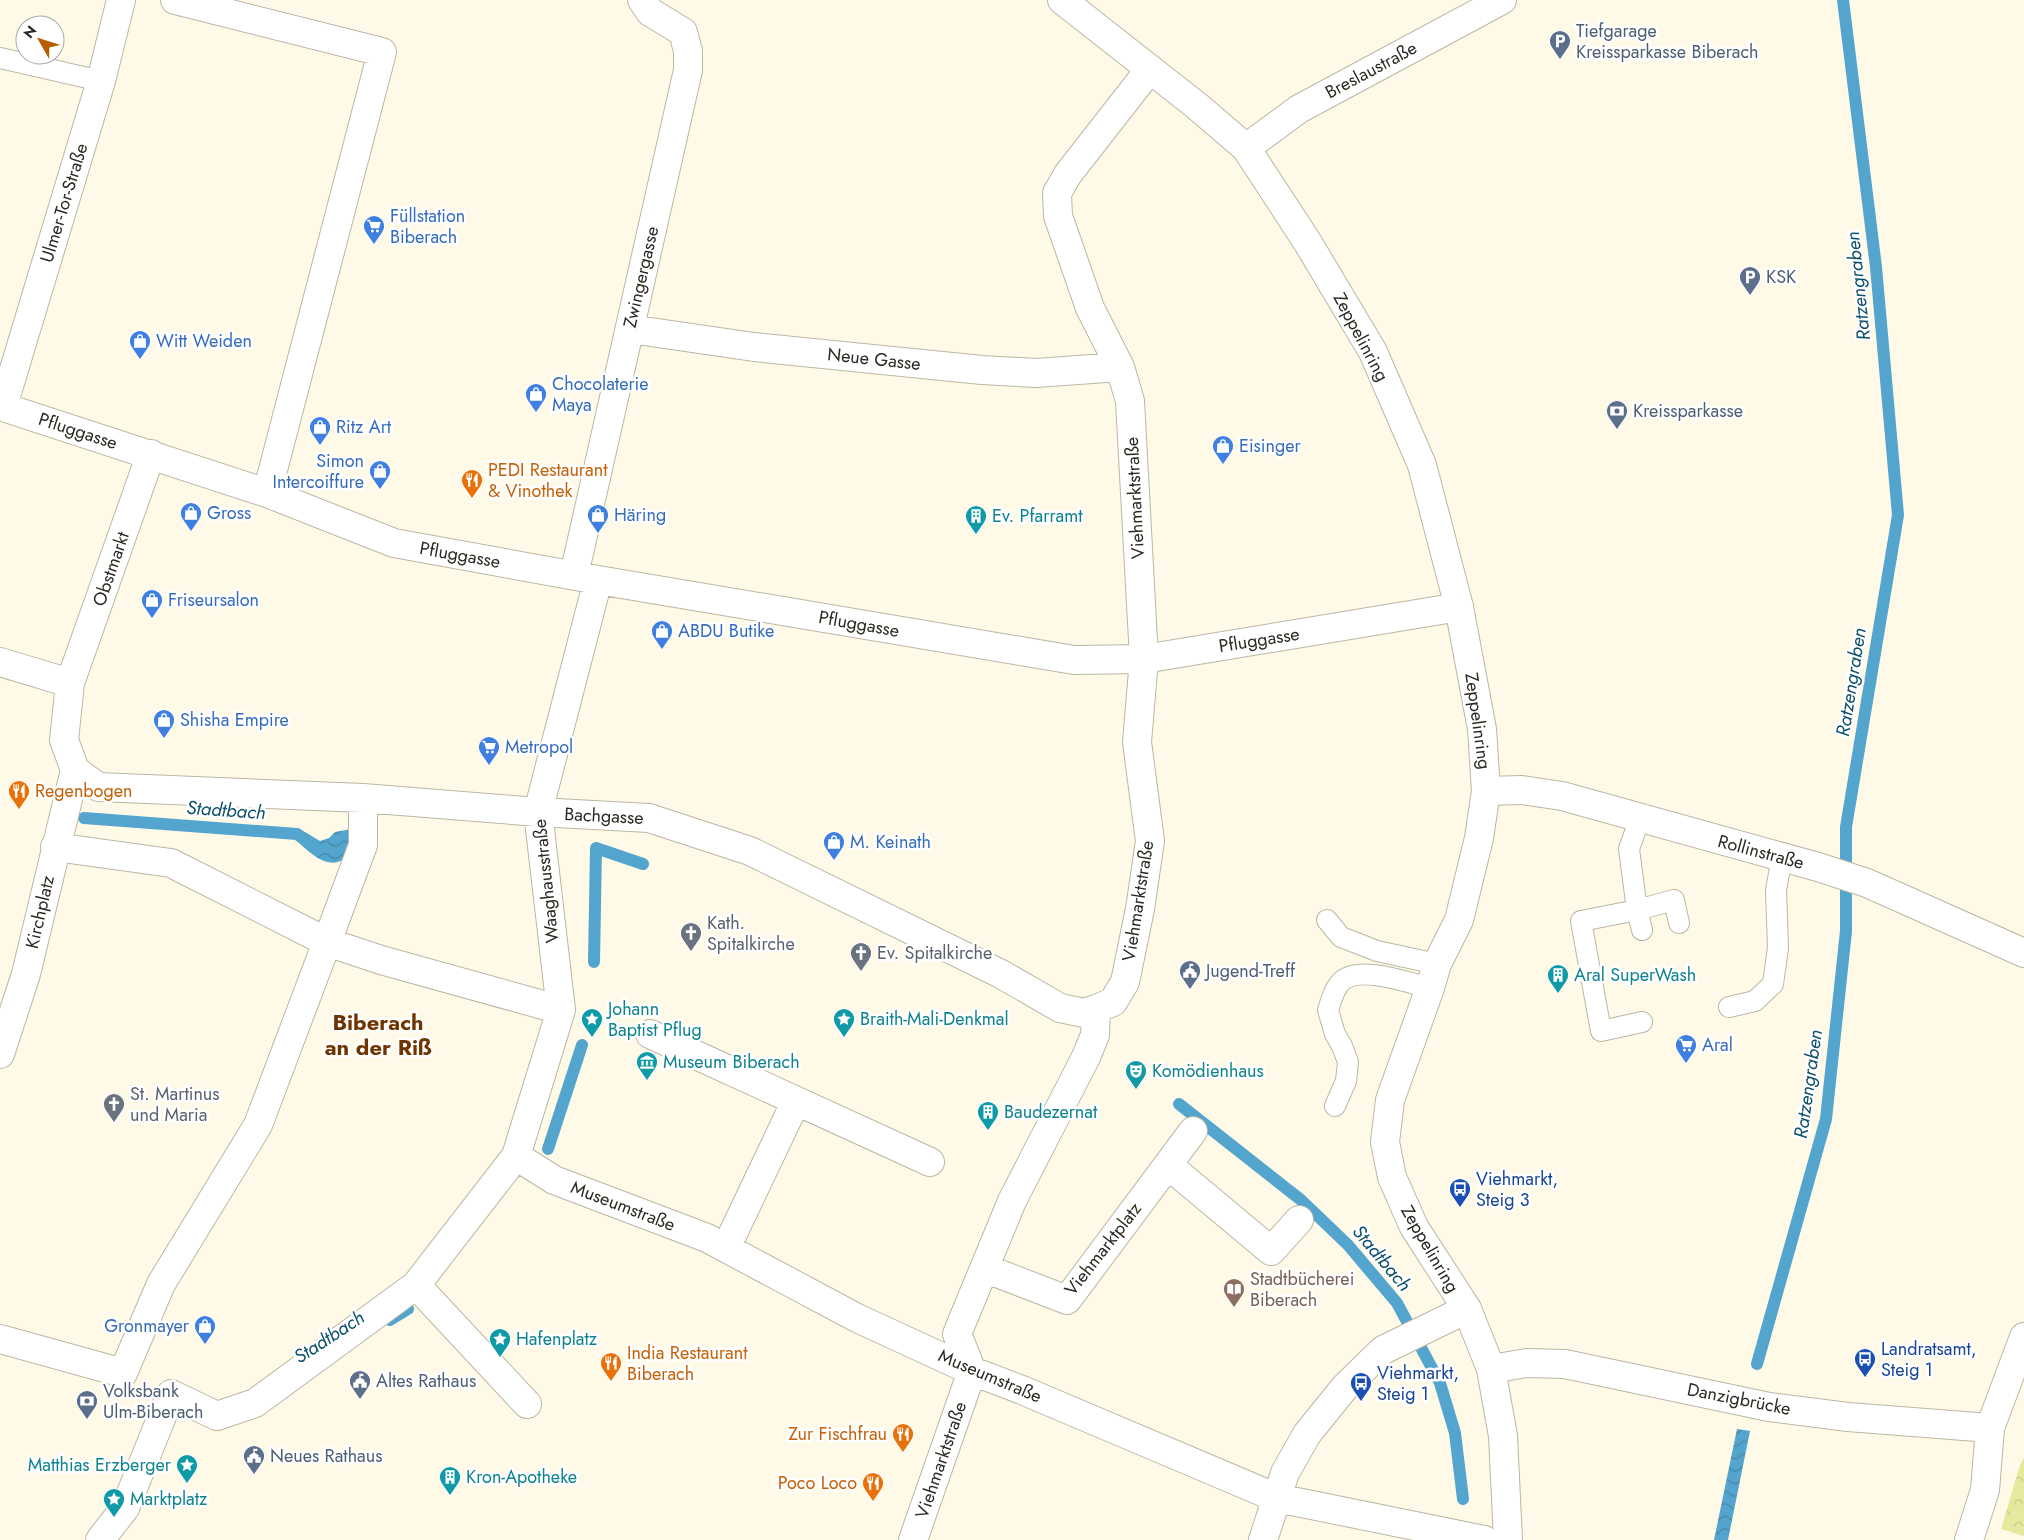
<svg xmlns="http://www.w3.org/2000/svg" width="2024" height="1540" font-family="Jost,sans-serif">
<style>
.park{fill:url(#park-crowns)}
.water{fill:url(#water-waves)}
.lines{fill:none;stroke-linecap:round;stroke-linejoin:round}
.stream{stroke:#54a5ce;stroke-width:12}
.lane-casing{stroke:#bbb7a5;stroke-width:22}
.street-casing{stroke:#bbb7a5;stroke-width:30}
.secondary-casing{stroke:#bbb7a5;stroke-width:30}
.lane{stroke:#fff;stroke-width:20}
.street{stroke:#fff;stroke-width:28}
.secondary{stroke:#fff;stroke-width:28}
.labels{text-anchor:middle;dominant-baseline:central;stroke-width:5;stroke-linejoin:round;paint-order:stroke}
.service-label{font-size:18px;fill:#4e5e75;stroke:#fff;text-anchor:start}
.street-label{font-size:18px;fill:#2b2922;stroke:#fff}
.shop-label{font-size:18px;fill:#366cbe;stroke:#fff;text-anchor:start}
.food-label{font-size:18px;fill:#c56008;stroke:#fff;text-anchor:start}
.culture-label{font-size:18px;fill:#0d838f;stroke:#fff;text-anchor:start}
.worship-label{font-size:18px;fill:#5b616d;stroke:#fff;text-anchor:start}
.transit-label{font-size:18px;fill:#164399;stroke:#fff;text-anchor:start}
.education-label{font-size:18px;fill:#785e54;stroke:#fff;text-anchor:start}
.water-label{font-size:19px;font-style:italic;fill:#0d506c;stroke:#fff}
.district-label{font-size:22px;font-weight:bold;fill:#6e3500;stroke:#fff}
</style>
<defs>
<pattern id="park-crowns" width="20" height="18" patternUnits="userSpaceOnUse" patternTransform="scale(1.25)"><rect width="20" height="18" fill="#e5e99e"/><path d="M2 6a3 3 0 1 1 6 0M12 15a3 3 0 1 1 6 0" fill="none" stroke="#c5c888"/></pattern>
<pattern id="water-waves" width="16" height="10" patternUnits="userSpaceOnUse" patternTransform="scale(1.25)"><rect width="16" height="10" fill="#54a5ce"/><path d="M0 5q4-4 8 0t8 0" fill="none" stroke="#4686a7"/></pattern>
</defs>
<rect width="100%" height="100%" fill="#fffae8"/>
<!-- park -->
<path class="park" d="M2024 1458V1536L2001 1529 2020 1465Z"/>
<!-- water -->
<path class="water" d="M357 828C355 835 354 848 349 854 332 875 310 853 296 840L305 832 320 841 329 838 335 832Z
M1737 1429 1750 1431 1728 1540H1714Z"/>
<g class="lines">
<!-- stream -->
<path class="stream" d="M84 818 297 834 314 846
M594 962 596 848 643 864
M1179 1104 1301 1200 1348 1245 1397 1303 1440 1383 1455 1433 1463 1499
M548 1149 582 1045
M390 1320 408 1309
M1757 1364 1826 1119 1846 931V827L1898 515 1876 267 1843 0"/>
<!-- lane casing -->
<g class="lane-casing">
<path id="lane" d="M0 58 101 81
M1640 818 1629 849 1637 910 1581 921 1601 1031 1642 1022
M1327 920 1341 937 1377 951 1437 964
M1642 930 1637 910 1674 900 1679 923
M1729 1007 1755 1001 1773 984 1778 948 1776 890 1782 857
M1335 1106 1346 1081 1348 1062 1342 1046 1335 1034 1328 1010C1331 1001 1334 989 1341 982 1358 964 1409 983 1430 988"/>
</g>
<!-- street casing -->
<g class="street-casing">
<path id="street" d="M175 0 382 52 267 493
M1246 148 1299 109 1502 0
M630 329 754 347 982 370 1036 373 1120 367
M0 406 267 493 394 543 598 580 1074 660 1144 659 1459 607
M3 406 101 81 121 0
M574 575 688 70V51L683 32 650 12 642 0
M0 662 70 683
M75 770 98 787 363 798 538 812 649 818 750 851 1001 974 1060 1008 1084 1013 1096 1009 1113 1002 1125 982 1140 909 1150 841 1137 742 1144 659 1130 401 1120 367 1090 308 1058 216 1057 193 1068 174 1150 69
M75 770 64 740 70 683 151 454
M363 798V845L327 942 381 960 561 1010
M650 1034 930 1162
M0 1054 26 974 75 770
M516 1156 554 1180 707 1238 857 1318 972 1371 1022 1390 1277 1498 1484 1540
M1168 1165 1271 1251 1299 1220
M726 1248 796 1101
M984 1268 1067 1300 1193 1131
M416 1285 527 1404
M0 1339 123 1373 161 1284 258 1125 327 942 171 863 55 847
M1491 1369 1527 1363 1565 1364 1769 1407 1848 1417 1990 1428
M100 1540 125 1508 171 1394 217 1416 255 1403 416 1285 516 1156 561 1010 538 812 598 580
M913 1540 972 1371 957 1334 1012 1201 1086 1057 1095 1035 1096 1009
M1263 1540 1285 1473 1307 1434 1345 1387 1383 1350 1467 1309
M1969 1540 1985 1490 1990 1428 2024 1337"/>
</g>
<!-- secondary casing -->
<g class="secondary-casing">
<path id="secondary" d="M1062 0 1197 106 1246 148 1308 243 1373 352 1422 465 1459 607 1482 729 1486 791 1479 838 1459 920 1437 964 1430 988 1390 1100 1385 1142 1392 1177 1414 1227 1467 1309 1491 1369 1503 1436 1508 1540
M1486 791 1522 790 1562 796 1818 867 1867 883 2024 953"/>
</g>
<!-- lane -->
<use href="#lane" class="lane"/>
<!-- street -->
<use href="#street" class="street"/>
<!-- secondary -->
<use href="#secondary" class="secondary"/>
</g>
<!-- icons -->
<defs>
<g id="parking-pin" transform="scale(1.125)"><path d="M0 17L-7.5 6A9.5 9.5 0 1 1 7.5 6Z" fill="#5c6f8a" stroke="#fff"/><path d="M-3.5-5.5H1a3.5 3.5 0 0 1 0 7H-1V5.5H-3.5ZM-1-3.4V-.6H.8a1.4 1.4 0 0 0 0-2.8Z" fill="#fff"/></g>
<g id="supermarket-pin" transform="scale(1.125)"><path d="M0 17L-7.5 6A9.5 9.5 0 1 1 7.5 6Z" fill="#3f7fe0" stroke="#fff"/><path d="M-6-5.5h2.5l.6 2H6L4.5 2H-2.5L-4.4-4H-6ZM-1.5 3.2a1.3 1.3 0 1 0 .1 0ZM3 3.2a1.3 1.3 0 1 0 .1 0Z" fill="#fff"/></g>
<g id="shop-pin" transform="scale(1.125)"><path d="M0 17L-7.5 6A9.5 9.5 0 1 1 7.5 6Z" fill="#3f7fe0" stroke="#fff"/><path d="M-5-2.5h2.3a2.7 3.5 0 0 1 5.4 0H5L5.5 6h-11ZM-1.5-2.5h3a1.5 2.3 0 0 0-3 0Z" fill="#fff"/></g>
<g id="bank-pin" transform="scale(1.125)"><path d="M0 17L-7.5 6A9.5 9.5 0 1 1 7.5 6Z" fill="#5c6f8a" stroke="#fff"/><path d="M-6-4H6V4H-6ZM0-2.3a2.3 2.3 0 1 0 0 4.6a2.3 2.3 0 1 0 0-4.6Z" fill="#fff"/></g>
<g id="restaurant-pin" transform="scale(1.125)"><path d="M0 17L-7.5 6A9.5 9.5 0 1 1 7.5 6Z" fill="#e8710a" stroke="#fff"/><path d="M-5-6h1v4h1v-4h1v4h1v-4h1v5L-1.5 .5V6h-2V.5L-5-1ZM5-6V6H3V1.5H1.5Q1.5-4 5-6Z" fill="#fff"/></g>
<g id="building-pin" transform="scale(1.125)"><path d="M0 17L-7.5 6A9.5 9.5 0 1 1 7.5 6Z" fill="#0f9aa8" stroke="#fff"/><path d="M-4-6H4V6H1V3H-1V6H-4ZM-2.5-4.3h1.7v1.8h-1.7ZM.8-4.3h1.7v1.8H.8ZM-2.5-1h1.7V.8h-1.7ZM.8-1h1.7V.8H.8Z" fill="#fff"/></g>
<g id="church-pin" transform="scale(1.125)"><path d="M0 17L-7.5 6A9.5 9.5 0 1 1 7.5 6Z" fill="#6b7280" stroke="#fff"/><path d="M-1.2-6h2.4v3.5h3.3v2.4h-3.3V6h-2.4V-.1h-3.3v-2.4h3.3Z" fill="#fff"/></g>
<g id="civic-pin" transform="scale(1.125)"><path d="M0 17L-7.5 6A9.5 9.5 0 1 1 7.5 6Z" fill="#5c6f8a" stroke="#fff"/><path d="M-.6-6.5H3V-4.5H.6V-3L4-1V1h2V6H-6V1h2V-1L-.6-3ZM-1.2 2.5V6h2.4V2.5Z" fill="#fff"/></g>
<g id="sight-pin" transform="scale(1.125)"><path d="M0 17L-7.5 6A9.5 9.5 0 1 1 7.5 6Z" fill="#0f9aa8" stroke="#fff"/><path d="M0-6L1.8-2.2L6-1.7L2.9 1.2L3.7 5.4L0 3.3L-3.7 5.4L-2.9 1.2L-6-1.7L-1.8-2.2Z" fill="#fff"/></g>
<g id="museum-pin" transform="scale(1.125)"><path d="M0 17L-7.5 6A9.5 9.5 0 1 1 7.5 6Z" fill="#0f9aa8" stroke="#fff"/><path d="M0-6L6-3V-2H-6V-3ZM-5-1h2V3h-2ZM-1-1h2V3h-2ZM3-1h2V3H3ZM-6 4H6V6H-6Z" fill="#fff"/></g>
<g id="theatre-pin" transform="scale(1.125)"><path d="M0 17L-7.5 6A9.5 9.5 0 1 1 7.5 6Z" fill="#0f9aa8" stroke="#fff"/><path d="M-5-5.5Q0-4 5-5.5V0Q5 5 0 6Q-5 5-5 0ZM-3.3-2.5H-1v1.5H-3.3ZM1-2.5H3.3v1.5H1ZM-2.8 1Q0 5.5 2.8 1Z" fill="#fff"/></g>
<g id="bus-pin" transform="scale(1.125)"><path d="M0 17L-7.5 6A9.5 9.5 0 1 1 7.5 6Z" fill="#1a4fb4" stroke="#fff"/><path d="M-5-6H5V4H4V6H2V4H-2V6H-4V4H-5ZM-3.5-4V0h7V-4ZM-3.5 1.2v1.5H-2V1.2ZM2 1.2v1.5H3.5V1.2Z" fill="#fff"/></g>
<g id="library-pin" transform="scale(1.125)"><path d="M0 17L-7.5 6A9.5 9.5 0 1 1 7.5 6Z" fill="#8d6e63" stroke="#fff"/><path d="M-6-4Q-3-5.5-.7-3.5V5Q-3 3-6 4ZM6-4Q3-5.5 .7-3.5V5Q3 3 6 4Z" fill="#fff"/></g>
</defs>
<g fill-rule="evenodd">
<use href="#parking-pin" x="1560" y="41"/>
<use href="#supermarket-pin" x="374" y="226"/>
<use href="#parking-pin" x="1750" y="277"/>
<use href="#shop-pin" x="140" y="341"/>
<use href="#shop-pin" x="536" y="394"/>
<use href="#bank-pin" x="1617" y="411"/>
<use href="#shop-pin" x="320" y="427"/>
<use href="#shop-pin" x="1223" y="446"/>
<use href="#shop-pin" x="380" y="471"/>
<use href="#restaurant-pin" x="472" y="480"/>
<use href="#shop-pin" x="191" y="513"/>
<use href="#shop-pin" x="598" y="515"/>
<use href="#building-pin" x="976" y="516"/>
<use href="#shop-pin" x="152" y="600"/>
<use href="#shop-pin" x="662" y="631"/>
<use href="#shop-pin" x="164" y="720"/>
<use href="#supermarket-pin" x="489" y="747"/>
<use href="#restaurant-pin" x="19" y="791"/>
<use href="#shop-pin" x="834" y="842"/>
<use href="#church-pin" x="691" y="933"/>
<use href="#church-pin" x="861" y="953"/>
<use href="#civic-pin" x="1190" y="971"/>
<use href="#building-pin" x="1558" y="975"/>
<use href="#sight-pin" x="592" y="1019"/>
<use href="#sight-pin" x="844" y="1019"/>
<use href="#supermarket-pin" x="1686" y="1045"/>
<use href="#museum-pin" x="647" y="1062"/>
<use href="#theatre-pin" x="1136" y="1071"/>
<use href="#church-pin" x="114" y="1104"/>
<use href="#building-pin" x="988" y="1112"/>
<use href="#bus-pin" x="1460" y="1189"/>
<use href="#library-pin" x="1234" y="1289"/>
<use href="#shop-pin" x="205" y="1326"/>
<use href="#sight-pin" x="500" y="1339"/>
<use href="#bus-pin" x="1865" y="1359"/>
<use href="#restaurant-pin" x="611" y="1363"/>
<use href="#civic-pin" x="360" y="1381"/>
<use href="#bus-pin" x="1361" y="1383"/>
<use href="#bank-pin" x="87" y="1401"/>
<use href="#restaurant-pin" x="903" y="1434"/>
<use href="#civic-pin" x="254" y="1456"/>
<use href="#sight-pin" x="187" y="1465"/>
<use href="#building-pin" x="450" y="1477"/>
<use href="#restaurant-pin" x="873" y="1483"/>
<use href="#sight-pin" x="114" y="1499"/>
</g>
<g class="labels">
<!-- service labels -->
<g class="service-label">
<text x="1576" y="31">Tiefgarage<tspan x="1576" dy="21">Kreissparkasse Biberach</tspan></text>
<text x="1766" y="277">KSK</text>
<text x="1633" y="411">Kreissparkasse</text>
<text x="1206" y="971">Jugend-Treff</text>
<text x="376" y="1381">Altes Rathaus</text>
<text x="103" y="1391">Volksbank<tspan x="103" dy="21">Ulm-Biberach</tspan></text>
<text x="270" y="1456">Neues Rathaus</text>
</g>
<!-- street labels -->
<g class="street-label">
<text transform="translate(1371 70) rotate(-28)">Breslaustraße</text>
<text transform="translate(64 203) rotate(-73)">Ulmer-Tor-Straße</text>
<text transform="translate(641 277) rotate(-77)">Zwingergasse</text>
<text transform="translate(1361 337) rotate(62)">Zeppelinring</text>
<text transform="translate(874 359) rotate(6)">Neue Gasse</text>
<text transform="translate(78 431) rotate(18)">Pfluggasse</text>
<text transform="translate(1135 498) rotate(-93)">Viehmarktstraße</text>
<text transform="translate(460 555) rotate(10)">Pfluggasse</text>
<text transform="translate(111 569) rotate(-71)">Obstmarkt</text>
<text transform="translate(859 624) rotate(10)">Pfluggasse</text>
<text transform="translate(1259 640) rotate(-9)">Pfluggasse</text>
<text transform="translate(1478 721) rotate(82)">Zeppelinring</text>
<text transform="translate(604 816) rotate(3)">Bachgasse</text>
<text transform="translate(1761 852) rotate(15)">Rollinstraße</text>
<text transform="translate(546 881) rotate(-96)">Waaghausstraße</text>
<text transform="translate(1138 901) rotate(-81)">Viehmarktstraße</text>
<text transform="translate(40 912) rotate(-77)">Kirchplatz</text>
<text transform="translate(623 1206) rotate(21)">Museumstraße</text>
<text transform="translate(1103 1249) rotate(-52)">Viehmarktplatz</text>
<text transform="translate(1430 1249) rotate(60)">Zeppelinring</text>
<text transform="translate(990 1376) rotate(23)">Museumstraße</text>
<text transform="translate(1739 1399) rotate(11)">Danzigbrücke</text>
<text transform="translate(941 1460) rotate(-71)">Viehmarktstraße</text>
</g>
<!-- shop labels -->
<g class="shop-label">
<text x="390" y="216">Füllstation<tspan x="390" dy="21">Biberach</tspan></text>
<text x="156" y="341">Witt Weiden</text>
<text x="552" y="384">Chocolaterie<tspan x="552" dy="21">Maya</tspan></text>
<text x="336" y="427">Ritz Art</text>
<text x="1239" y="446">Eisinger</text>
<text x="364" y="461" text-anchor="end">Simon<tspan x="364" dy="21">Intercoiffure</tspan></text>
<text x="207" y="513">Gross</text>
<text x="614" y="515">Häring</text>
<text x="168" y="600">Friseursalon</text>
<text x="678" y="631">ABDU Butike</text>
<text x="180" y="720">Shisha Empire</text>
<text x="505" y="747">Metropol</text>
<text x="850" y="842">M. Keinath</text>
<text x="1702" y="1045">Aral</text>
<text x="189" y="1326" text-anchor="end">Gronmayer</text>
</g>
<!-- food labels -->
<g class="food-label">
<text x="488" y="470">PEDI Restaurant<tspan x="488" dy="21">&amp; Vinothek</tspan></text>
<text x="35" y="791">Regenbogen</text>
<text x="627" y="1353">India Restaurant<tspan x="627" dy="21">Biberach</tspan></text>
<text x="887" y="1434" text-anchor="end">Zur Fischfrau</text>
<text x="857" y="1483" text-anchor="end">Poco Loco</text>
</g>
<!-- culture labels -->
<g class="culture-label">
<text x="992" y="516">Ev. Pfarramt</text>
<text x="1574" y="975">Aral SuperWash</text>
<text x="608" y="1009">Johann<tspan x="608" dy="21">Baptist Pflug</tspan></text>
<text x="860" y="1019">Braith-Mali-Denkmal</text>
<text x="663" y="1062">Museum Biberach</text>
<text x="1152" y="1071">Komödienhaus</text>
<text x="1004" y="1112">Baudezernat</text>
<text x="516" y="1339">Hafenplatz</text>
<text x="171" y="1465" text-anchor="end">Matthias Erzberger</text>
<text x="466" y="1477">Kron-Apotheke</text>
<text x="130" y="1499">Marktplatz</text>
</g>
<!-- worship labels -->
<g class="worship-label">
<text x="707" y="923">Kath.<tspan x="707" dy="21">Spitalkirche</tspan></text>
<text x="877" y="953">Ev. Spitalkirche</text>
<text x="130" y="1094">St. Martinus<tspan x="130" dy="21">und Maria</tspan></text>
</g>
<!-- transit labels -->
<g class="transit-label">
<text x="1476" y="1179">Viehmarkt,<tspan x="1476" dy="21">Steig 3</tspan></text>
<text x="1881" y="1349">Landratsamt,<tspan x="1881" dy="21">Steig 1</tspan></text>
<text x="1377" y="1373">Viehmarkt,<tspan x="1377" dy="21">Steig 1</tspan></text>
</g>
<!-- education labels -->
<g class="education-label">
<text x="1250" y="1279">Stadtbücherei<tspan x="1250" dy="21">Biberach</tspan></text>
</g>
<!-- water labels -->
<g class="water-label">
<text transform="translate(1858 286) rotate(-96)">Ratzengraben</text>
<text transform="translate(1851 682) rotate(-81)">Ratzengraben</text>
<text transform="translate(226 810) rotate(4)">Stadtbach</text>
<text transform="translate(1808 1084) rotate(-82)">Ratzengraben</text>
<text transform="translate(1382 1258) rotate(50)">Stadtbach</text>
<text transform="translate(329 1337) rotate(-33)">Stadtbach</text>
</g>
<!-- district labels -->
<g class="district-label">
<text x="378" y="1022">Biberach<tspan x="378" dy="25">an der Riß</tspan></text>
</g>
</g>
<!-- north arrow -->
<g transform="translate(40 40) rotate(309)"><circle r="24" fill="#ffffff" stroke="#aaa9a7"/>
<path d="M0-4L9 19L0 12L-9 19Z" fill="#b95d03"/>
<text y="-8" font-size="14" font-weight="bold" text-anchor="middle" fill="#2b2922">N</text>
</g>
</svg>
